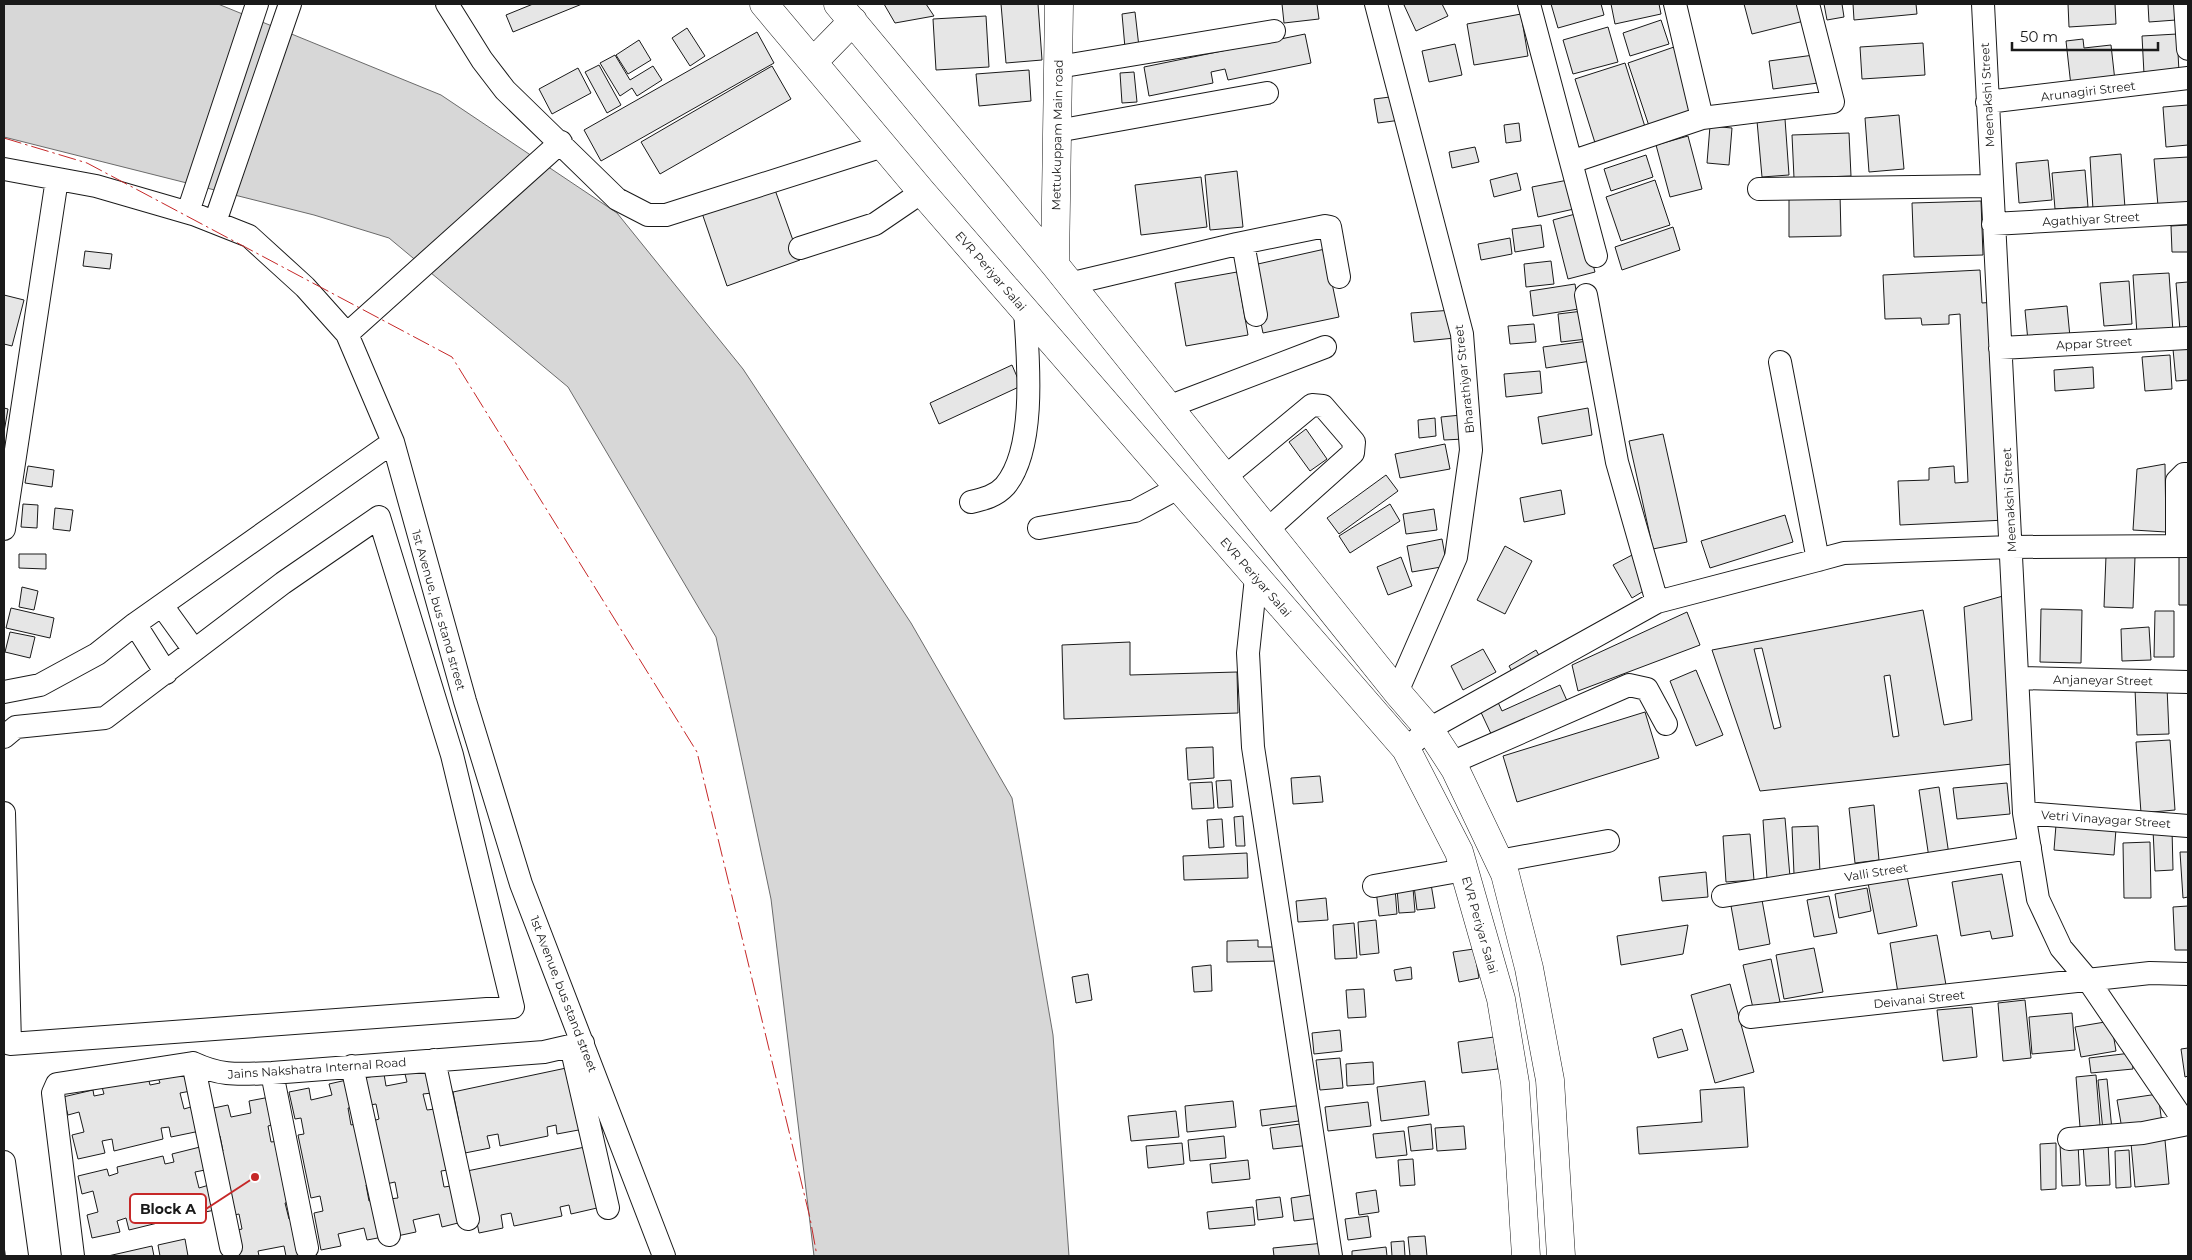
<svg xmlns="http://www.w3.org/2000/svg" width="2192" height="1260" font-family="Montserrat,sans-serif">
<style>
.water{fill:#d7d7d7;stroke:#6a6a6a}
.building{fill:#e6e6e6;stroke:#1a1a1a;fill-rule:evenodd}
.lines{fill:none;stroke-linecap:round;stroke-linejoin:round}
.minor-casing{stroke:#1a1a1a;stroke-width:24}
.major-casing{stroke:#1a1a1a;stroke-width:29}
.minor{stroke:#fff;stroke-width:22}
.major{stroke:#fff;stroke-width:28}
.power{stroke:#c62828;stroke-width:1;stroke-dasharray:18 4 2.5 4;stroke-linecap:butt}
.labels{text-anchor:middle;dominant-baseline:central;stroke-width:4;stroke-linejoin:round;paint-order:stroke}
.street-label{font-size:12px;fill:#1a1a1a;stroke:#fff}
.leader{fill:none;stroke:#c62828;stroke-width:2}
.callout-dot{fill:#c62828;stroke:#fff;stroke-width:2}
.callout{fill:#fff;stroke:#c62828;stroke-width:2}
.callout-label{font-size:14px;text-anchor:middle;font-weight:bold;fill:#1a1a1a}
</style>
<rect width="100%" height="100%" fill="#fff"/>
<!-- water -->
<path class="water" d="M4 4H218L441 95 617 213 743 369 911 623 1012 798 1053 1035 1069 1256H814L771 899 716 637 568 387 389 238 314 215 4 137Z"/>
<!-- building -->
<path class="building" d="M533 4H582L513 32 506 15Z
M884 4H926L934 16 895 23Z
M1001 4H1038L1042 60 1006 63Z
M1282 4H1317L1319 19 1284 23Z
M1407 4H1442L1448 16 1416 31 1404 5Z
M1551 4H1601L1604 15 1558 28Z
M1611 4H1659L1661 14 1615 24Z
M1744 4H1800L1804 21 1752 34Z
M1824 4H1842L1844 17 1827 20Z
M1853 4H1916L1917 14 1854 20Z
M2068 4H2115L2116 24 2069 27Z
M2148 4H2175L2176 20 2149 22Z
M1135 12 1139 47 1125 48 1122 14Z
M1521 14 1528 56 1474 65 1467 24Z
M986 16 989 67 936 70 933 19Z
M1661 20 1669 44 1630 56 1623 33Z
M1608 27 1618 62 1573 74 1563 40Z
M687 28 705 56 690 66 672 38Z
M757 32 774 63 601 161 584 130Z
M1305 34 1311 63 1228 80 1225 69 1211 72 1213 83 1149 96 1144 67Z
M2177 34 2179 72 2144 74 2142 36Z
M2083 39 2084 48 2111 45 2115 81 2071 86 2066 41Z
M639 40 651 60 628 74 616 55Z
M1923 43 1925 75 1862 79 1860 47Z
M1455 44 1462 75 1429 82 1422 51Z
M1674 47 1696 113 1650 129 1628 63Z
M615 55 630 80 653 66 662 80 637 96 632 88 620 96 600 63Z
M1814 55 1818 83 1773 89 1769 61Z
M1625 63 1646 130 1596 146 1575 79Z
M599 65 621 105 607 113 585 72Z
M772 66 791 99 660 174 641 142Z
M578 68 591 93 552 114 539 89Z
M1029 70 1031 101 979 106 976 74Z
M1134 72 1137 102 1122 103 1120 73Z
M1398 96 1401 120 1378 123 1374 99Z
M2188 105V145L2166 147 2163 107Z
M1899 115 1904 169 1869 172 1865 118Z
M1785 119 1789 175 1762 177 1757 121Z
M1519 123 1521 141 1506 143 1504 125Z
M1710 126 1732 128 1729 165 1707 163Z
M1849 133 1851 176 1794 178 1792 135Z
M1688 136 1702 189 1670 197 1656 145Z
M1475 147 1479 162 1452 168 1449 152Z
M2121 154 2125 208 2093 210 2090 157Z
M1646 155 1653 177 1611 191 1604 169Z
M2188 157V204L2158 206 2154 159Z
M2048 160 2052 200 2019 203 2016 163Z
M2085 170 2088 207 2055 209 2052 173Z
M1237 171 1243 227 1210 230 1205 175Z
M1517 173 1521 190 1494 197 1490 180Z
M1201 177 1207 227 1141 235 1135 185Z
M1568 180 1574 209 1538 217 1532 187Z
M1655 180 1670 225 1621 241 1606 197Z
M774 187 800 260 727 286 702 213Z
M1789 194H1840L1841 236 1789 237Z
M1981 201 1983 255 1914 257 1912 203Z
M1579 213 1595 272 1568 279 1553 220Z
M1541 225 1544 247 1515 252 1512 229Z
M2188 225V252H2172L2171 226Z
M1673 227 1680 250 1622 270 1615 247Z
M1510 238 1512 254 1481 260 1478 244Z
M1325 249 1339 317 1263 333 1249 266Z
M85 251 112 254 110 269 83 266Z
M1551 261 1554 284 1526 287 1524 264Z
M1980 270 1982 303 1995 302 2006 520 1900 525 1898 481 1929 480V468L1954 466 1955 483 1968 482 1960 314 1949 315V324L1922 325 1921 318 1885 319 1883 275Z
M1237 272 1248 335 1186 346 1175 283Z
M2169 273 2173 332 2137 334 2133 275Z
M2129 281 2132 324 2104 326 2100 283Z
M2188 282V330H2180L2176 283Z
M1575 284 1579 309 1533 316 1530 291Z
M4 295 24 300 12 346 4 344Z
M2067 306 2070 337 2028 341 2025 310Z
M1453 310 1455 338 1414 342 1411 313Z
M1583 311 1587 339 1561 342 1558 314Z
M1534 324 1536 342 1510 344 1508 326Z
M1588 341 1591 361 1546 368 1543 347Z
M2188 347V380L2176 381 2173 349Z
M2170 355 2172 389 2145 391 2142 357Z
M1012 365 1021 386 939 424 930 403Z
M2093 367 2094 388 2055 391 2054 370Z
M1540 371 1542 393 1506 397 1504 374Z
M4 408 8 409 4 432Z
M1588 408 1592 435 1542 444 1538 417Z
M1461 415 1464 439 1444 440 1441 417Z
M1435 418 1436 436 1419 438 1418 420Z
M1306 429 1327 459 1310 471 1289 442Z
M1663 434 1687 542 1653 549 1629 441Z
M1445 444 1450 469 1400 478 1395 454Z
M2165 464 2166 532 2133 530 2137 469Z
M28 466 54 470 52 487 25 483Z
M1386 475 1398 491 1339 534 1327 518Z
M1561 490 1565 514 1524 522 1520 498Z
M23 504 38 505 37 528 21 527Z
M1390 504 1400 521 1350 553 1339 536Z
M55 508 73 510 70 531 53 529Z
M1434 509 1437 530 1406 534 1403 514Z
M1785 515 1793 542 1710 568 1701 541Z
M1442 539 1447 566 1412 572 1407 546Z
M1505 546 1532 561 1505 614 1477 600Z
M19 554H46V569L19 568Z
M1634 554 1652 586 1632 598 1613 565Z
M2179 555H2188V605H2179Z
M2106 556 2135 557 2133 608 2104 607Z
M1401 557 1412 586 1388 595 1377 567Z
M22 587 38 591 34 610 19 607Z
M2010 594 2012 764 1760 791 1712 650 1923 610 1944 725 1972 720 1964 607ZM1762 648 1781 727 1774 729 1754 649ZM1890 675 1899 736 1893 737 1884 676Z
M11 608 54 618 50 638 6 628Z
M2041 609 2082 610 2081 663 2040 662Z
M2155 611H2174V657H2154Z
M1687 612 1700 645 1578 691 1572 665Z
M2149 627 2151 660 2122 661 2121 629Z
M10 632 35 637 30 658 5 652Z
M1130 642V675L1237 672 1238 713 1064 719 1062 645Z
M1483 649 1496 672 1463 690 1451 666Z
M1536 650 1541 659 1514 675 1509 666Z
M1696 670 1723 735 1696 746 1670 681Z
M1560 685 1568 703 1493 738 1478 706 1496 698 1502 711Z
M2167 687 2169 734 2137 735 2135 689Z
M1645 712 1659 758 1517 802 1503 756Z
M2170 740 2175 810 2141 813 2136 742Z
M1213 747 1214 778 1188 780 1186 748Z
M1320 776 1323 802 1293 804 1291 778Z
M1231 780 1233 807 1218 808 1216 781Z
M1212 782 1214 808 1192 809 1190 783Z
M2007 783 2010 814 1957 819 1953 788Z
M1939 787 1949 855 1929 858 1919 790Z
M1874 805 1879 860 1855 863 1849 808Z
M1243 816 1245 846H1236L1234 817Z
M1785 818 1790 877 1767 879 1763 820Z
M1222 819 1224 847 1209 848 1207 820Z
M2056 825 2116 829 2114 855 2054 850Z
M1818 826 1820 873 1794 874 1792 827Z
M2172 829 2173 870 2155 871 2153 830Z
M1750 834 1754 880 1726 882 1723 836Z
M2150 842 2151 898H2124L2123 843Z
M2180 852H2188V897L2183 898Z
M1247 853 1248 878 1184 880 1183 856Z
M1706 872 1708 897 1662 901 1659 877Z
M2002 874 2013 936 1992 939 1990 931 1961 936 1952 882Z
M1907 876 1917 926 1878 934 1868 883Z
M1431 884 1435 908 1417 910 1414 886Z
M1395 888 1397 914 1379 916 1376 890Z
M1413 888 1415 912 1399 913 1397 889Z
M1867 888 1871 911 1839 918 1835 894Z
M1829 896 1837 933 1814 937 1807 900Z
M1326 898 1328 920 1298 922 1296 901Z
M1762 900 1770 944 1739 950 1731 906Z
M2188 906V950H2175L2173 907Z
M1376 920 1379 953 1360 955 1358 922Z
M1354 923 1357 958 1335 959 1333 925Z
M1688 925 1683 954 1621 965 1617 936Z
M1937 935 1946 985 1898 993 1890 943Z
M1258 940V947H1279L1280 961 1227 962V941Z
M1814 948 1823 992 1784 999 1776 955Z
M1474 949 1479 978 1459 982 1453 952Z
M1771 959 1780 1002 1753 1008 1743 965Z
M1211 965 1212 991 1194 992 1192 967Z
M1411 967 1412 979 1396 981 1394 970Z
M1088 974 1092 1000 1076 1003 1072 977Z
M1730 984 1754 1072 1715 1083 1691 995Z
M1364 989 1366 1017 1348 1018 1346 990Z
M2025 1000 2031 1058 2003 1061 1998 1003Z
M1972 1007 1977 1057 1943 1061 1937 1010Z
M2072 1013 2075 1050 2032 1054 2029 1017Z
M2111 1021 2116 1051 2081 1057 2075 1027Z
M1682 1029 1688 1050 1658 1058 1653 1038Z
M1340 1030 1342 1051 1314 1054 1312 1033Z
M1494 1037 1498 1069 1462 1073 1458 1042Z
M2188 1048V1076L2185 1077 2181 1049Z
M2131 1053 2133 1069 2091 1073 2089 1058Z
M1340 1058 1343 1088 1320 1090 1316 1060Z
M1373 1062 1374 1084 1347 1086 1346 1064Z
M426 1065 432 1093 423 1094 427 1110 435 1109 448 1170 441 1171 444 1187 451 1186 458 1223 442 1227 439 1214 413 1220 416 1232 397 1236 389 1199 398 1198 395 1182 386 1184 373 1121 379 1119 376 1104 370 1105 364 1078 384 1074 386 1086 407 1082 404 1070Z
M571 1067 584 1129 557 1134 556 1125 547 1127 548 1136 500 1146 498 1134 487 1136 490 1148 465 1153 453 1092Z
M186 1068 191 1091 180 1093 184 1109 194 1106 200 1131 171 1137 169 1127 161 1128 163 1139 114 1151 112 1139 102 1141 105 1153 78 1159 72 1135 84 1132 79 1112 68 1115 63 1097 93 1090 94 1096 104 1094 102 1087 148 1077 150 1085 160 1083 157 1075Z
M2096 1075 2100 1125 2080 1127 2076 1077Z
M351 1079 357 1107 348 1108 351 1125 360 1123 373 1184 366 1185 369 1201 376 1200 383 1237 367 1240 364 1228 338 1234 341 1246 321 1250 314 1213 323 1211 320 1196 311 1198 298 1135 304 1134 301 1118 295 1119 289 1092 309 1088 311 1100 332 1095 329 1084Z
M2107 1079 2112 1130 2103 1131 2098 1080Z
M1425 1081 1429 1115 1381 1121 1377 1087Z
M1744 1087 1748 1147 1639 1154 1637 1127 1702 1122 1700 1090Z
M2158 1094 2162 1123 2122 1129 2117 1100Z
M270 1097 276 1124 268 1126 271 1142 280 1141 292 1201 285 1203 289 1219 295 1218 303 1255 286 1256 284 1246 258 1251 259 1256H239L233 1231 242 1229 239 1214 230 1216 217 1152 223 1151 220 1136 214 1137 209 1109 228 1105 231 1117 251 1113 249 1101Z
M1233 1101 1236 1127 1187 1132 1185 1106Z
M1368 1102 1371 1126 1328 1131 1325 1107Z
M1304 1105 1306 1120 1262 1126 1260 1110Z
M1176 1111 1179 1137 1131 1141 1128 1116Z
M1308 1123 1311 1145 1273 1149 1270 1128Z
M1431 1124 1433 1149 1411 1151 1408 1127Z
M1464 1126 1466 1149 1437 1151 1435 1128Z
M1404 1131 1407 1155 1376 1158 1373 1134Z
M1224 1136 1226 1158 1190 1161 1188 1140Z
M2165 1140 2169 1184 2135 1187 2131 1143Z
M1182 1143 1184 1164 1148 1168 1146 1146Z
M2056 1143V1189L2041 1190 2040 1144Z
M2078 1143 2080 1185 2062 1186 2060 1144Z
M2108 1143 2110 1185 2086 1186 2083 1144Z
M200 1147 205 1170 195 1172 199 1188 209 1185 215 1210 186 1216 184 1206 175 1208 178 1218 129 1230 126 1218 117 1221 120 1232 92 1238 87 1215 98 1212 93 1191 82 1194 78 1176 107 1169 109 1176 118 1173 117 1167 163 1156 165 1164 174 1162 172 1154Z
M585 1147 597 1208 571 1214 569 1205 560 1207 562 1216 514 1226 511 1213 501 1215 503 1228 479 1233 467 1171Z
M2129 1150 2131 1187 2116 1188 2115 1151Z
M1413 1159 1415 1185 1400 1186 1398 1160Z
M1248 1160 1250 1179 1212 1183 1210 1164Z
M1376 1190 1379 1212 1359 1215 1356 1193Z
M1317 1194 1320 1218 1294 1221 1291 1198Z
M1280 1197 1283 1217 1258 1220 1256 1200Z
M1253 1207 1255 1225 1209 1229 1207 1212Z
M1368 1216 1371 1237 1348 1240 1345 1219Z
M1425 1236 1427 1256H1410L1408 1237Z
M185 1239 188 1256H160L158 1245Z
M1404 1241 1405 1256H1392L1391 1242Z
M1324 1243 1325 1256H1274L1273 1248Z
M152 1246 154 1256H108Z
M1386 1247 1387 1256H1352V1251Z"/>
<g class="lines">
<!-- minor casing -->
<g class="minor-casing">
<path id="minor" d="M447 4 482 60 505 90 617 199 648 215H666L883 146
M1376 4 1462 334 1471 450 1456 557 1397 692
M1529 4 1596 256
M1675 4 1702 118
M1983 4 2024 813 2038 899 2061 948 2088 980 2186 1124
M2185 4 2188 49
M1058 67 1274 31
M1987 102 2188 78
M1057 131 1267 93
M1571 162 1702 118 1833 102 1808 4
M4 169 96 186 196 215 249 236 305 287 347 334 393 442 465 701 521 884 664 1256
M1759 189 1991 186
M188 212 257 4
M215 222 290 4
M1993 224 2188 213
M1243 243 1256 315
M800 248 875 224 922 192
M1069 284 1237 244 1325 226 1330 227 1339 277
M1586 295 1617 462 1657 602
M347 334 561 142
M2000 348 2188 338
M1780 362 1818 560
M1168 407 1325 347
M1225 477 1312 405 1323 406 1354 442 1353 453 1267 530
M971 502C984 499 996 496 1005 486 1037 448 1028 357 1025 310
M1039 528 1135 511 1178 488
M4 529 57 179
M2177 546V481L2184 474H2188
M1256 578 1248 653 1253 747 1331 1256
M163 607 194 650
M135 624 166 673
M2018 678 2188 682
M4 692 40 685 97 654 135 624 393 442
M4 737 16 727 105 718 283 583 379 517 452 755 513 1007 10 1044 4 813
M1406 749 1429 729 1657 602 1818 560 1844 553 2011 547 2188 546
M1451 763 1629 685 1647 689 1666 724
M2024 813 2188 826
M1499 861 1608 841
M1374 886 1464 870
M1723 896 2030 848
M1750 1017 2150 973 2188 974
M571 1046 608 1208
M434 1060 468 1219
M193 1063 231 1247
M352 1066 389 1235
M272 1073 307 1248
M2069 1139 2143 1133 2188 1124
M4 1162 17 1256
M73 1256 53 1093 57 1084 193 1063C223 1077 240 1074 272 1073L544 1052 583 1043"/>
</g>
<!-- major casing -->
<g class="major-casing">
<path id="major" d="M764 4 922 192 1406 749 1459 852 1501 999 1515 1083 1526 1256
M838 4 1055 265 1397 692 1429 729 1455 769 1505 874 1529 968 1550 1080 1561 1256
M813 62 853 21
M1055 265 1059 4"/>
</g>
<!-- minor -->
<use href="#minor" class="minor"/>
<!-- major -->
<use href="#major" class="major"/>
<!-- power -->
<path class="power" d="M4 138 87 163 452 357 697 752 810 1218 817 1256"/>
</g>
<g class="labels">
<!-- street labels -->
<g class="street-label">
<text transform="translate(2088 91) rotate(-7)">Arunagiri Street</text>
<text transform="translate(1987 95) rotate(-93)">Meenakshi Street</text>
<text transform="translate(1057 135) rotate(-89)">Mettukuppam Main road</text>
<text transform="translate(2091 219) rotate(-3)">Agathiyar Street</text>
<text transform="translate(991 271) rotate(49)">EVR Periyar Salai</text>
<text transform="translate(2094 343) rotate(-3)">Appar Street</text>
<text transform="translate(1464 379) rotate(-96)">Bharathiyar Street</text>
<text transform="translate(2009 500) rotate(-93)">Meenakshi Street</text>
<text transform="translate(1256 577) rotate(49)">EVR Periyar Salai</text>
<text transform="translate(439 610) rotate(74)">1st Avenue, bus stand street</text>
<text transform="translate(2103 680) rotate(1)">Anjaneyar Street</text>
<text transform="translate(2106 819) rotate(4)">Vetri Vinayagar Street</text>
<text transform="translate(1876 872) rotate(-9)">Valli Street</text>
<text transform="translate(1480 925) rotate(74)">EVR Periyar Salai</text>
<text transform="translate(564 994) rotate(69)">1st Avenue, bus stand street</text>
<text transform="translate(1919 999) rotate(-6)">Deivanai Street</text>
<text transform="translate(317 1068) rotate(-4)">Jains Nakshatra Internal Road</text>
</g>
</g>
<!-- callouts -->
<path class="leader" d="M255 1177L206 1209"/>
<circle class="callout-dot" cx="255" cy="1177" r="5"/>
<rect class="callout" x="130" y="1194" width="76" height="29" rx="5"/>
<g class="callout-label">
<text x="168" y="1214">Block A</text>
</g>
<!-- border -->
<rect width="2192" height="1260" fill="none" stroke="#1a1a1a" stroke-width="10"/>
<!-- scale -->
<path d="M2012 42v8h146v-8" fill="none" stroke="#1a1a1a" stroke-width="2.5"/>
<text x="2020" y="42" font-size="15" fill="#1a1a1a" stroke="#ffffff" stroke-width="4" paint-order="stroke">50 m</text>
</svg>
